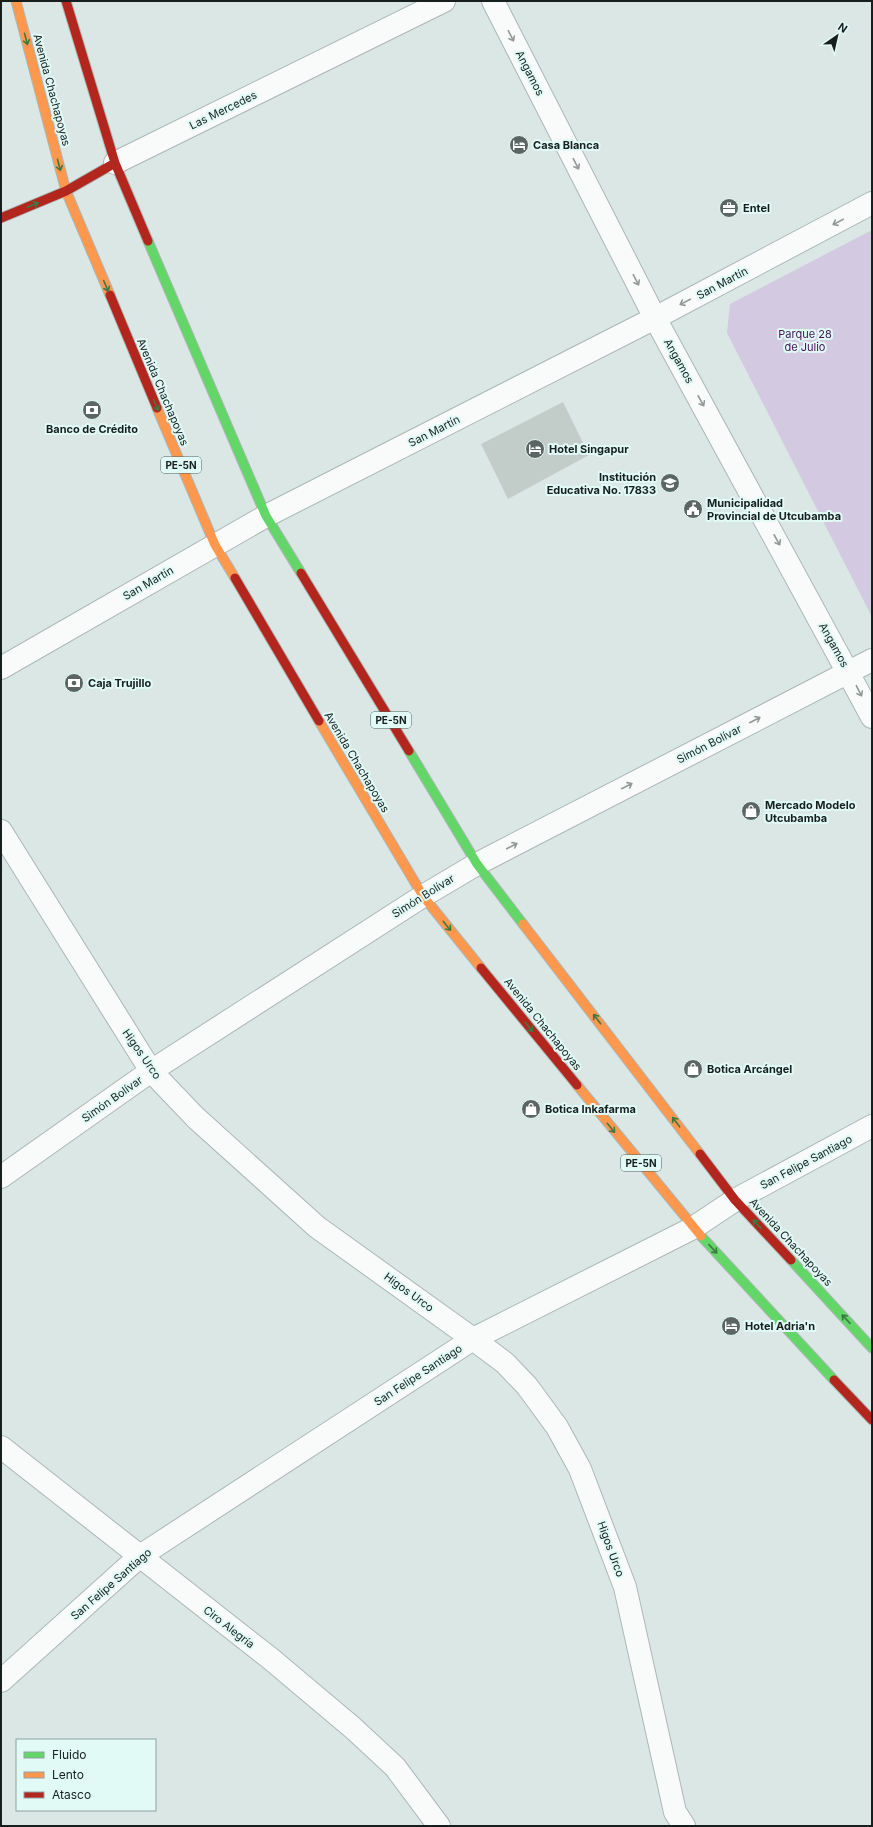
<svg xmlns="http://www.w3.org/2000/svg" width="873" height="1827" font-family="Inter,sans-serif">
<style>
.green{fill:#d3c9e1}
.building{fill:#c2cdca}
.lines{fill:none;stroke-linecap:round;stroke-linejoin:round}
.street-casing{stroke:#acb7b5;stroke-width:24}
.fast-casing{stroke:#acb7b5;stroke-width:11}
.slow-casing{stroke:#acb7b5;stroke-width:11}
.jam-casing{stroke:#acb7b5;stroke-width:11}
.street{stroke:#f9fbfb;stroke-width:22}
.fast{stroke:#63d668;stroke-width:9}
.slow{stroke:#ff974d;stroke-width:9}
.jam{stroke:#b3261e;stroke-width:9}
.oneway{stroke:#939897}
.oneway2{stroke:#3c7a42}
.labels{text-anchor:middle;dominant-baseline:central;stroke-width:4;stroke-linejoin:round;paint-order:stroke}
.shield{fill:#e1faf5;stroke:#53615e;stroke-width:1}
.shield-label{font-size:10px;font-weight:bold;fill:#161f1d}
.street-label{font-size:11px;fill:#161f1d;stroke:#e1faf5}
.poi-label{font-size:11px;font-weight:bold;fill:#161f1d;stroke:#e1faf5;text-anchor:start}
.park-label{font-size:11px;fill:#411058;stroke:#e1faf5}
</style>
<rect width="100%" height="100%" fill="#dae7e4"/>
<!-- green -->
<path class="green" d="M872 230V617L727 333 730 304Z"/>
<!-- building -->
<path class="building" d="M563 402 589 455 508 499 481 444Z"/>
<g class="lines">
<!-- street casing -->
<g class="street-casing">
<path id="street" d="M493 1 655 318 872 717
M115 163 444 1
M1 668 266 516 655 318 872 203
M1 831 151 1071 196 1118 317 1227 473 1339 505 1363 527 1386 557 1427 580 1469 625 1587 675 1812 684 1826
M1 1177 151 1071 423 896 477 864 872 660
M1 1447 271 1659 353 1728 395 1767 439 1826
M1 1681 140 1556 473 1339 693 1228 735 1200 872 1126"/>
</g>
<!-- fast casing -->
<g class="fast-casing">
<path id="fast" d="M148 241 266 516 301 573
M409 751 477 864 523 924
M701 1236 834 1380
M791 1260 872 1348"/>
</g>
<!-- slow casing -->
<g class="slow-casing">
<path id="slow" d="M16 1 66 191 110 295
M157 408 215 545 235 578
M319 721 423 896 481 968
M523 924 700 1154
M577 1085 701 1236"/>
</g>
<!-- jam casing -->
<g class="jam-casing">
<path id="jam" d="M66 1 115 163 148 241
M1 218 66 191 115 163
M110 295 157 408
M301 573 409 751
M235 578 319 721
M481 968 577 1085
M700 1154 735 1200 791 1260
M834 1380 872 1420"/>
</g>
<!-- street -->
<use href="#street" class="street"/>
<!-- fast -->
<use href="#fast" class="fast"/>
<!-- slow -->
<use href="#slow" class="slow"/>
<!-- jam -->
<use href="#jam" class="jam"/>
</g>
<!-- one-way arrows -->
<defs><path id="oneway-shaft" d="M-6 0H5M1.5-3L5.5 0L1.5 3" fill="none" stroke-width="1.6" stroke-linecap="round" stroke-linejoin="round"/></defs>
<g class="oneway">
<use href="#oneway-shaft" transform="translate(511 36) rotate(63)"/>
<use href="#oneway-shaft" transform="translate(576 164) rotate(63)"/>
<use href="#oneway-shaft" transform="translate(838 222) rotate(152)"/>
<use href="#oneway-shaft" transform="translate(636 280) rotate(63)"/>
<use href="#oneway-shaft" transform="translate(685 302) rotate(152)"/>
<use href="#oneway-shaft" transform="translate(701 401) rotate(61)"/>
<use href="#oneway-shaft" transform="translate(777 540) rotate(61)"/>
<use href="#oneway-shaft" transform="translate(859 691) rotate(63)"/>
<use href="#oneway-shaft" transform="translate(755 720) rotate(-27)"/>
<use href="#oneway-shaft" transform="translate(627 786) rotate(-27)"/>
<use href="#oneway-shaft" transform="translate(512 846) rotate(-27)"/>
</g>
<g class="oneway2">
<use href="#oneway-shaft" transform="translate(26 39) rotate(75)"/>
<use href="#oneway-shaft" transform="translate(59 165) rotate(75)"/>
<use href="#oneway-shaft" transform="translate(33 205) rotate(-23)"/>
<use href="#oneway-shaft" transform="translate(106 286) rotate(67)"/>
<use href="#oneway-shaft" transform="translate(156 405) rotate(67)"/>
<use href="#oneway-shaft" transform="translate(447 926) rotate(51)"/>
<use href="#oneway-shaft" transform="translate(597 1019) rotate(-127)"/>
<use href="#oneway-shaft" transform="translate(529 1027) rotate(51)"/>
<use href="#oneway-shaft" transform="translate(676 1122) rotate(-127)"/>
<use href="#oneway-shaft" transform="translate(611 1128) rotate(51)"/>
<use href="#oneway-shaft" transform="translate(757 1224) rotate(-133)"/>
<use href="#oneway-shaft" transform="translate(713 1249) rotate(47)"/>
<use href="#oneway-shaft" transform="translate(846 1319) rotate(-133)"/>
</g>
<!-- icons -->
<defs>
<g id="hotel-disc" transform="scale(1)"><circle r="9.5" fill="#5b6563" stroke="#e1faf5"/><path d="M-6-4.5h1.5V1H6V5H4.5V3h-9V5H-6ZM-4 0a1.8 1.8 0 1 1 3.6 0ZM.5 0V-2.5h3Q6-2.5 6 0Z" fill="#fff"/></g>
<g id="office-disc" transform="scale(1)"><circle r="9.5" fill="#5b6563" stroke="#e1faf5"/><path d="M-6-3h4V-5.5h4V-3h4V5H-6ZM-1-4.5V-3h2v-1.5ZM-6 0V1H6V0Z" fill="#fff"/></g>
<g id="bank-disc" transform="scale(1)"><circle r="9.5" fill="#5b6563" stroke="#e1faf5"/><path d="M-6-4H6V4H-6ZM0-2.3a2.3 2.3 0 1 0 0 4.6a2.3 2.3 0 1 0 0-4.6Z" fill="#fff"/></g>
<g id="school-disc" transform="scale(1)"><circle r="9.5" fill="#5b6563" stroke="#e1faf5"/><path d="M0-5L7-2L0 1L-7-2ZM-4 1L0 2.5L4 1V4Q0 6-4 4Z" fill="#fff"/></g>
<g id="civic-disc" transform="scale(1)"><circle r="9.5" fill="#5b6563" stroke="#e1faf5"/><path d="M-.6-6.5H3V-4.5H.6V-3L4-1V1h2V6H-6V1h2V-1L-.6-3ZM-1.2 2.5V6h2.4V2.5Z" fill="#fff"/></g>
<g id="shop-disc" transform="scale(1)"><circle r="9.5" fill="#5b6563" stroke="#e1faf5"/><path d="M-5-2.5h2.3a2.7 3.5 0 0 1 5.4 0H5L5.5 6h-11ZM-1.5-2.5h3a1.5 2.3 0 0 0-3 0Z" fill="#fff"/></g>
</defs>
<g fill-rule="evenodd">
<use href="#hotel-disc" x="519" y="145"/>
<use href="#office-disc" x="729" y="208"/>
<use href="#bank-disc" x="92" y="410"/>
<use href="#hotel-disc" x="535" y="449"/>
<use href="#school-disc" x="670" y="483"/>
<use href="#civic-disc" x="693" y="509"/>
<use href="#bank-disc" x="74" y="683"/>
<use href="#shop-disc" x="751" y="811"/>
<use href="#shop-disc" x="693" y="1069"/>
<use href="#shop-disc" x="531" y="1109"/>
<use href="#hotel-disc" x="731" y="1326"/>
</g>
<g class="labels">
<!-- shield labels -->
<g class="shield">
<rect x="161" y="457" width="40" height="16" rx="3"/>
<rect x="371" y="712" width="40" height="16" rx="3"/>
<rect x="621" y="1155" width="40" height="16" rx="3"/>
</g>
<g class="shield-label">
<text x="181" y="465">PE-5N</text>
<text x="391" y="720">PE-5N</text>
<text x="641" y="1163">PE-5N</text>
</g>
<!-- street labels -->
<g class="street-label">
<text transform="translate(530 73) rotate(63)">Angamos</text>
<text transform="translate(52 90) rotate(75)">Avenida Chachapoyas</text>
<text transform="translate(223 110) rotate(-26)">Las Mercedes</text>
<text transform="translate(722 283) rotate(-28)">San Martín</text>
<text transform="translate(679 361) rotate(61)">Angamos</text>
<text transform="translate(163 392) rotate(67)">Avenida Chachapoyas</text>
<text transform="translate(434 431) rotate(-27)">San Martín</text>
<text transform="translate(148 583) rotate(-30)">San Martín</text>
<text transform="translate(834 645) rotate(61)">Angamos</text>
<text transform="translate(709 744) rotate(-27)">Simón Bolívar</text>
<text transform="translate(357 762) rotate(59)">Avenida Chachapoyas</text>
<text transform="translate(423 896) rotate(-32)">Simón Bolívar</text>
<text transform="translate(543 1024) rotate(51)">Avenida Chachapoyas</text>
<text transform="translate(142 1054) rotate(55)">Higos Urco</text>
<text transform="translate(112 1099) rotate(-35)">Simón Bolívar</text>
<text transform="translate(806 1162) rotate(-28)">San Felipe Santiago</text>
<text transform="translate(791 1242) rotate(47)">Avenida Chachapoyas</text>
<text transform="translate(409 1292) rotate(36)">Higos Urco</text>
<text transform="translate(418 1375) rotate(-33)">San Felipe Santiago</text>
<text transform="translate(611 1549) rotate(70)">Higos Urco</text>
<text transform="translate(111 1584) rotate(-41)">San Felipe Santiago</text>
<text transform="translate(229 1627) rotate(38)">Ciro Alegría</text>
</g>
<!-- poi labels -->
<g class="poi-label">
<text x="533" y="145">Casa Blanca</text>
<text x="743" y="208">Entel</text>
<text x="92" y="429" text-anchor="middle">Banco de Crédito</text>
<text x="549" y="449">Hotel Singapur</text>
<text x="656" y="477" text-anchor="end">Institución<tspan x="656" dy="13">Educativa No. 17833</tspan></text>
<text x="707" y="503">Municipalidad<tspan x="707" dy="13">Provincial de Utcubamba</tspan></text>
<text x="88" y="683">Caja Trujillo</text>
<text x="765" y="805">Mercado Modelo<tspan x="765" dy="13">Utcubamba</tspan></text>
<text x="707" y="1069">Botica Arcángel</text>
<text x="545" y="1109">Botica Inkafarma</text>
<text x="745" y="1326">Hotel Adria'n</text>
</g>
<!-- park labels -->
<g class="park-label">
<text x="805" y="334">Parque 28<tspan x="805" dy="13">de Julio</tspan></text>
</g>
</g>
<!-- border -->
<rect width="873" height="1827" fill="none" stroke="#161f1d" stroke-width="4"/>
<!-- legend -->
<rect x="16" y="1739" width="140" height="72" fill="#e1faf5" stroke="#90a29f"/>
<rect x="24" y="1752" width="20" height="6" fill="#63d668" stroke="#90a29f"/>
<text x="52" y="1759" font-size="12" fill="#161f1d">Fluido</text>
<rect x="24" y="1772" width="20" height="6" fill="#ff974d" stroke="#90a29f"/>
<text x="52" y="1779" font-size="12" fill="#161f1d">Lento</text>
<rect x="24" y="1792" width="20" height="6" fill="#b3261e" stroke="#90a29f"/>
<text x="52" y="1799" font-size="12" fill="#161f1d">Atasco</text>
<!-- north arrow -->
<g transform="translate(837 36) rotate(34)" stroke="#e1faf5" stroke-width="3" paint-order="stroke">
<path d="M0-3L7 15L0 10L-7 15Z" fill="#161f1d"/>
<text y="-6" font-size="11" font-weight="bold" text-anchor="middle" fill="#161f1d">N</text>
</g>
</svg>
